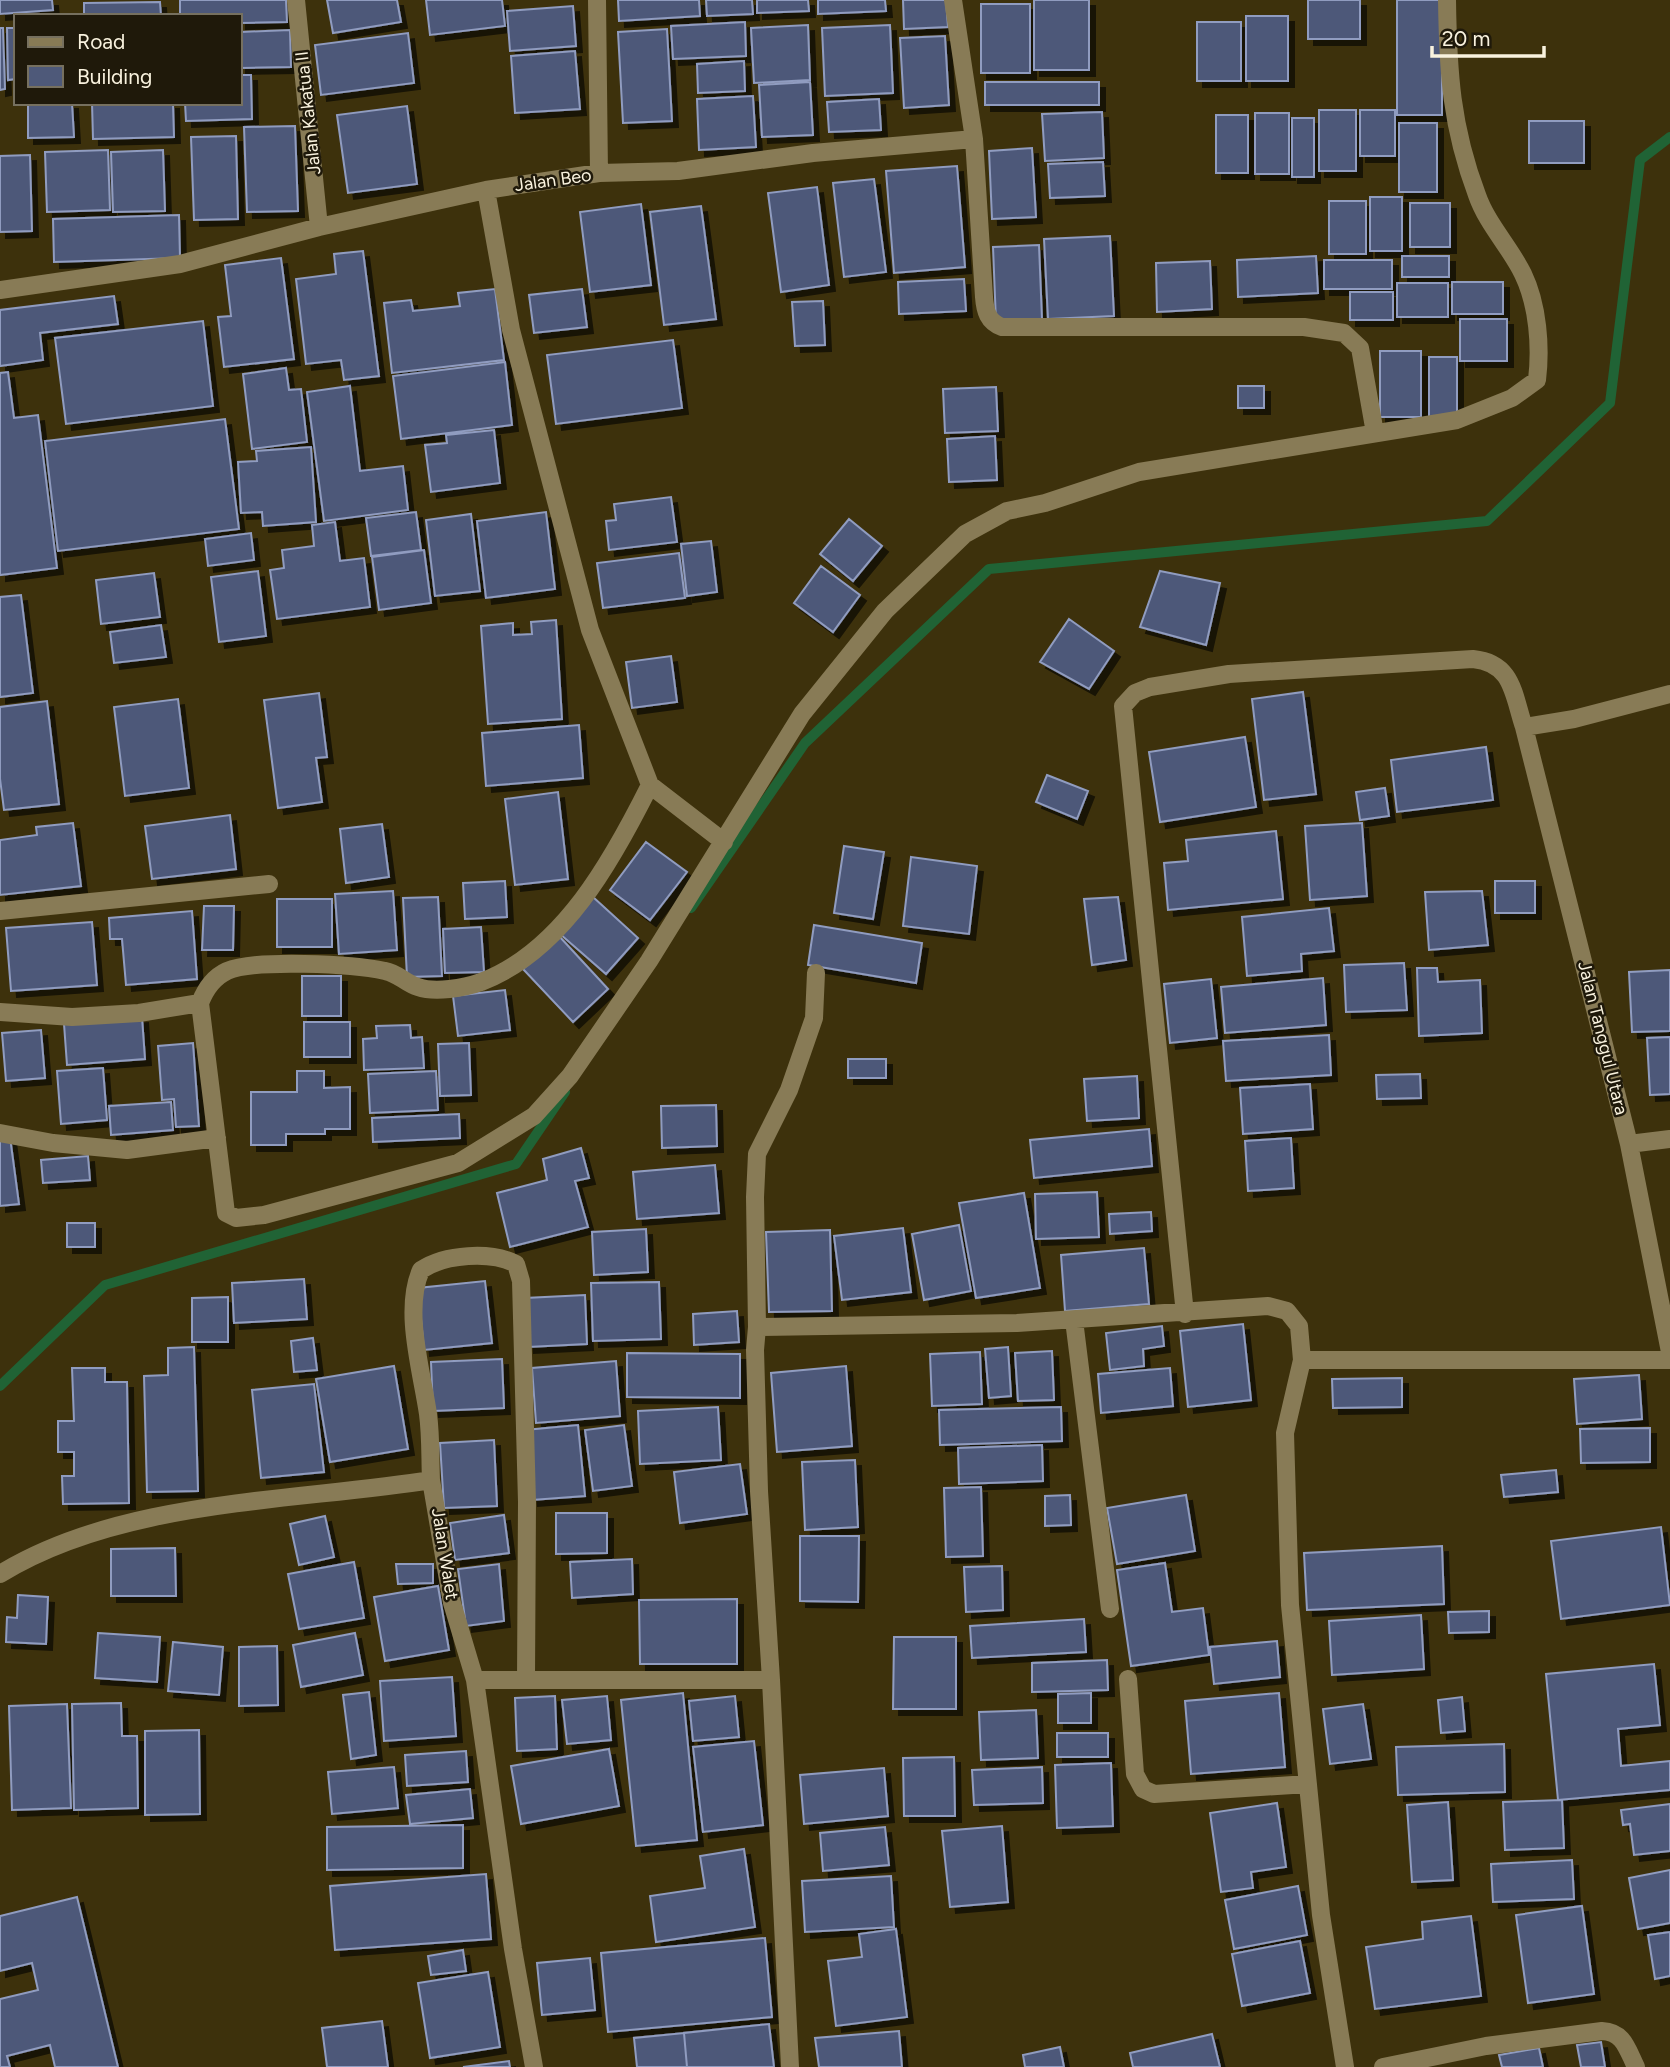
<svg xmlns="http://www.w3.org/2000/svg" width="1670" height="2067" font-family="Figtree,sans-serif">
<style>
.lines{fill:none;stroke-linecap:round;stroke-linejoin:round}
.stream{stroke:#206335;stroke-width:10}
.building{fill:#4e5979;stroke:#909cc0;stroke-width:2;filter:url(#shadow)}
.street{stroke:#887b56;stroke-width:18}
.labels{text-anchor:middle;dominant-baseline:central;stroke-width:5;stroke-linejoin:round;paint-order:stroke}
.street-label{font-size:18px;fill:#f9f2de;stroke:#1f190a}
</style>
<defs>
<filter id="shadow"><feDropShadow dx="6" dy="6" stdDeviation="0" flood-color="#0009"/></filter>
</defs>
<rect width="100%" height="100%" fill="#3d310c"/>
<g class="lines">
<!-- stream -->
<path class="stream" d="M691 908 805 743 989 569 1487 521 1610 403 1640 160 1670 137
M0 1386 105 1285 516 1164 565 1092"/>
</g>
<!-- building -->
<path class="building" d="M0 0H52L53 10 0 14Z
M180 0H286L287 22 240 23V16H180Z
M327 0H397L401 22 333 33Z
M426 0H502L505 26 430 35Z
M618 0H699L700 16 619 21Z
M706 0H752L753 14 707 16Z
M757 0H808L809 11 757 13Z
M818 0H885L886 11 818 14Z
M903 0H946L948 27 904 29Z
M1034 0H1089V70H1034Z
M1308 0H1360V39H1308Z
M1397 0H1442V115H1397Z
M160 2 161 16H84V3Z
M981 4H1030V73H981Z
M573 6 576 46 510 51 507 11Z
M1246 16H1288V81H1246Z
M745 22 746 56 673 59 671 26Z
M1197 22H1241V81H1197Z
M808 25 810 80 754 83 751 28Z
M890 25 893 93 825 96 822 28Z
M0 28H3L5 89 0 90Z
M7 28H16V79L8 80Z
M667 29 672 121 623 123 618 32Z
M290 30 291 67 240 68V32Z
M408 33 414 83 321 95 315 45Z
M945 36 949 105 904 108 900 38Z
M575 51 580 109 515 113 511 56Z
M744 61 745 91 698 93 697 64Z
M240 75H251L252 119 186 121 185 103H240Z
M810 82 813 135 762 137 759 85Z
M985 82H1099V105H985Z
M753 96 756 147 699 150 697 99Z
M879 99 881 130 829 132 827 102Z
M28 103H72L74 137 28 138Z
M92 103H173L174 137 93 139Z
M407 106 417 184 348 193 337 115Z
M1319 110H1356V171H1319Z
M1360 110H1395V156H1360Z
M1102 112 1104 158 1045 161 1042 114Z
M1255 113H1289V174H1255Z
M1216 115H1248V173H1216Z
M1292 118H1314V177H1292Z
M1529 121H1584V163H1529Z
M1399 123H1437V192H1399Z
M295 126 298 211 247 212 244 127Z
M236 136 238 219 194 220 191 137Z
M1032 148 1036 217 992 219 989 151Z
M108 150 110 210 47 212 45 152Z
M163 150 165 211 113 212 111 152Z
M30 155 32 231 0 232V156Z
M1103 162 1105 196 1050 198 1048 164Z
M957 166 965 267 894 273 886 171Z
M874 179 886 272 844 277 833 183Z
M817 187 829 285 781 292 768 193Z
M1370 197H1402V251H1370Z
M1329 201H1366V254H1329Z
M1410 203H1450V247H1410Z
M641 204 651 285 590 292 580 212Z
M701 206 716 319 664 325 650 212Z
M179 215 180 258 54 262 53 219Z
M1110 236 1114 316 1048 319 1044 239Z
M1039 245 1042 319 996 322 993 247Z
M363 251 379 376 344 380 341 360 306 364 296 279 336 274 334 254Z
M1316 256 1318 293 1238 297 1237 260Z
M1402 256H1449V277H1402Z
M281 258 294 359 224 367 218 317 231 316 225 265Z
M1324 260H1392V289H1324Z
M1210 261 1212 309 1157 312 1156 263Z
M964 279 966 311 899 314 898 282Z
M1452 282H1503V314H1452Z
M1397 283H1448V317H1397Z
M495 289 504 360 392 373 384 303 411 300 413 311 460 306 458 293Z
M582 289 587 327 534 333 529 295Z
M1350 292H1393V320H1350Z
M114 296 118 324 40 333 43 360 0 366V310Z
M823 301 825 345 795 346 792 302Z
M1460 319H1507V361H1460Z
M203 321 213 406 66 424 55 338Z
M673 340 682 408 556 424 547 355Z
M1380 351H1421V417H1380Z
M1429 357H1457V418H1429Z
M505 362 512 425 401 439 393 376Z
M286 368 289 390 301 389 307 442 252 449 243 374Z
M8 372 14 418 38 415 57 568 0 575V373Z
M350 386 360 471 403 466 408 510 324 521 307 392Z
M1238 386H1264V408H1238Z
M996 387 998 431 945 433 943 389Z
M225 419 239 529 58 551 45 441Z
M494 430 500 483 431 492 425 445 447 443 446 435Z
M995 436 997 480 949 482 947 439Z
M311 447 316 522 263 526 262 512 241 513 238 462 257 461 256 451Z
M671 497 677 542 609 550 606 521 616 520 614 504Z
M416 512 421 550 371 556 366 518Z
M546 512 555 589 486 598 477 521Z
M471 514 480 591 435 596 426 520Z
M849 519 882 546 853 581 820 554Z
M335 522 340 561 364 558 370 607 277 619 270 570 284 568 282 550 314 546 312 525Z
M251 533 254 560 208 566 205 539Z
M711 541 717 592 687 596 681 544Z
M424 550 431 603 379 610 372 557Z
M679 553 685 598 603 608 597 563Z
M821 566 860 595 833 632 794 603Z
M258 571 266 636 219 642 211 577Z
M1160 571 1220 583 1206 645 1140 627Z
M154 573 160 617 101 624 96 580Z
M21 595 33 693 0 697V597Z
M1069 619 1114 651 1089 689 1040 662Z
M556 620 562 719 488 724 481 626 513 623V635L532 634 531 622Z
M161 625 166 657 114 663 110 632Z
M671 656 677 702 632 708 626 662Z
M1303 692 1316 794 1264 800 1252 699Z
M319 693 327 757 316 758 322 802 278 808 264 700Z
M178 699 189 788 125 796 114 707Z
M47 701 59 804 4 810 0 779V707Z
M579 725 583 778 486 786 482 733Z
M1245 737 1256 807 1160 822 1149 752Z
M1486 747 1493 800 1397 812 1391 760Z
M1047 775 1088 791 1077 819 1036 802Z
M1385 788 1389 816 1360 820 1356 792Z
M558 792 568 879 515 885 505 799Z
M230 815 236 869 152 879 145 826Z
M73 823 81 886 0 895V840L37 835 36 827Z
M1362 823 1367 896 1310 900 1305 826Z
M382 824 389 877 346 883 340 829Z
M1276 831 1283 899 1168 910 1164 863 1188 861 1186 840Z
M646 842 687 872 650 920 610 890Z
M844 846 884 852 873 919 834 913Z
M911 857 977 866 969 934 903 926Z
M505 881 507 917 465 919 463 883Z
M1495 881H1535V913H1495Z
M393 891 397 950 339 954 335 894Z
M1482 891 1488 945 1429 950 1425 892Z
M438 897 442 976 407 977 403 898Z
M593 897 638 938 606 974 560 934Z
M1118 897 1126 960 1092 965 1084 899Z
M277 899H332V947H277Z
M204 906H234L233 950H202Z
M1329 908 1334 951 1301 954 1302 971 1247 976 1242 917Z
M192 911 197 979 126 985 122 939H110L109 918Z
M92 922 97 985 11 991 6 928Z
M814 925 922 943 916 983 808 965Z
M481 927 484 972 445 973 443 929Z
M559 936 608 989 573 1022 523 969Z
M1404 963 1407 1010 1346 1012 1344 965Z
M1417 968H1437L1438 982 1480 980 1482 1033 1419 1036Z
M1670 970V1031L1632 1032 1629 972Z
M302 976H341V1016H302Z
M1323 978 1326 1025 1225 1033 1221 987Z
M1211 979 1217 1038 1170 1043 1164 984Z
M505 990 510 1030 458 1036 453 996Z
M142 1017 145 1059 67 1065 64 1024Z
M304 1022H350V1057H304Z
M410 1025 411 1038 422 1037 424 1068 364 1070 363 1039 377 1038 376 1026Z
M41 1030 45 1078 6 1081 2 1033Z
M1329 1035 1331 1075 1226 1081 1223 1041Z
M1670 1037V1094L1650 1095 1647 1038Z
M193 1043 199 1126 176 1127 174 1099 162 1100 158 1046Z
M469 1043 471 1095 440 1096 438 1044Z
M848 1059H886V1078H848Z
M103 1068 107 1120 61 1124 57 1071Z
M297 1071H324V1088L350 1087V1129H325V1134H286V1145H251V1092H297Z
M436 1071 438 1110 370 1113 368 1074Z
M1420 1074 1421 1098 1377 1099 1376 1075Z
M1137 1076 1139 1118 1087 1121 1084 1079Z
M1310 1084 1313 1129 1243 1134 1240 1088Z
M171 1102 173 1130 111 1135 109 1106Z
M716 1105 717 1146 662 1148 661 1106Z
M459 1114 460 1138 373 1142 372 1118Z
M1149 1129 1152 1166 1034 1178 1030 1140Z
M10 1137 19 1204 0 1206V1139Z
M1291 1138 1294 1188 1248 1191 1245 1141Z
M581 1148 589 1178 575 1181 588 1227 510 1247 497 1193 547 1180 543 1159Z
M88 1156 90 1180 43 1183 41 1160Z
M715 1165 719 1213 637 1219 633 1172Z
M1097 1192 1099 1237 1036 1239 1035 1194Z
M1024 1193 1040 1288 976 1298 959 1203Z
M1151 1212 1152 1231 1110 1234 1109 1214Z
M67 1223H95V1247H67Z
M959 1225 971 1291 924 1300 912 1234Z
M903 1228 911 1292 842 1300 834 1236Z
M646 1229 648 1272 594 1275 592 1232Z
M830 1230 832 1311 769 1312 766 1232Z
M1144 1248 1149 1304 1065 1311 1061 1255Z
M304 1279 307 1319 234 1323 232 1283Z
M485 1281 492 1343 424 1350 418 1288Z
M659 1282 661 1339 593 1341 591 1283Z
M585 1295 587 1344 528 1347 525 1298Z
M228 1297V1342H192V1298Z
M737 1311 739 1342 694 1345 693 1314Z
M1243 1324 1251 1400 1188 1407 1180 1331Z
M1162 1326 1164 1346 1143 1349 1144 1366 1110 1370 1106 1333Z
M313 1338 317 1370 294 1372 291 1341Z
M194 1347 198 1491 147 1492 144 1376 168 1375V1348Z
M1008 1347 1011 1396 989 1398 985 1349Z
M1052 1351 1054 1400 1018 1401 1015 1353Z
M980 1352 982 1404 932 1406 930 1354Z
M627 1353 740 1354V1398L627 1397Z
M502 1359 504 1408 433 1411 431 1362Z
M616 1361 620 1416 536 1423 532 1368Z
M394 1366 408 1449 330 1462 316 1379Z
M846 1366 852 1446 777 1452 771 1373Z
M72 1368H105V1382H127L129 1503 63 1504 62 1476H74V1452H58V1421H74Z
M1170 1368 1173 1406 1101 1413 1098 1374Z
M1639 1375 1642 1419 1577 1424 1574 1379Z
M1402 1378V1407L1333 1408 1332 1379Z
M314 1384 324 1472 261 1478 252 1390Z
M718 1407 721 1460 640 1464 638 1411Z
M1061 1407 1062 1441 940 1445 939 1410Z
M578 1425 585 1496 532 1500 525 1430Z
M624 1425 632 1486 593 1491 585 1430Z
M1650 1428V1462L1581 1463 1580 1429Z
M494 1440 497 1506 444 1508 440 1443Z
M1042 1445 1043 1481 959 1484 958 1448Z
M855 1460 858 1527 805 1530 802 1462Z
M740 1464 747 1514 680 1523 674 1472Z
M1556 1470 1558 1492 1504 1497 1501 1475Z
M981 1487 983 1556 946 1557 944 1488Z
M1070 1495 1071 1525 1045 1526V1496Z
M1186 1495 1195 1551 1117 1564 1107 1508Z
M556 1513H607V1553L556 1554Z
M504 1515 509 1553 455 1560 450 1523Z
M325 1516 334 1557 299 1565 290 1524Z
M1661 1527 1670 1605 1561 1619 1551 1541Z
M800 1536H859L858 1602 800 1601Z
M1442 1546 1444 1604 1307 1610 1304 1553Z
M175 1548 176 1596H111V1549Z
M632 1559 633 1594 572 1598 570 1562Z
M354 1562 364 1618 299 1629 288 1574Z
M1165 1563 1172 1612 1203 1608 1209 1655 1131 1666 1117 1570Z
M396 1564H433V1583L398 1584Z
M499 1564 504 1621 466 1626 458 1569Z
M1002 1566 1003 1610 966 1612 964 1567Z
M438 1586 449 1650 385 1661 374 1597Z
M18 1595 48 1597 46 1644 6 1642 7 1617 17 1618Z
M737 1599V1664H640L639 1600Z
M1489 1611V1632L1449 1633 1448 1612Z
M1421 1615 1424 1669 1332 1675 1329 1621Z
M1084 1619 1086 1652 972 1658 970 1626Z
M98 1633 160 1637 157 1682 95 1678Z
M355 1633 363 1675 301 1687 293 1645Z
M894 1637H956V1709H893Z
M1277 1641 1280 1677 1214 1684 1210 1647Z
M173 1642 223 1647 219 1695 168 1691Z
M277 1646 278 1705 239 1706V1647Z
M1107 1660 1108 1690 1032 1692V1663Z
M1654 1664 1660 1725 1618 1729 1621 1766 1670 1761V1790L1558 1800 1546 1674Z
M452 1677 456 1736 384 1741 380 1681Z
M369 1692 376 1755 351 1759 343 1695Z
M683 1693 697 1840 636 1846 621 1700Z
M1091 1693V1723H1058V1694Z
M1279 1693 1285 1767 1191 1774 1185 1701Z
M555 1696 557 1749 517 1751 515 1698Z
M607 1696 611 1740 567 1744 562 1700Z
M735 1696 739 1737 693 1741 689 1701Z
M1462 1697 1465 1731 1441 1733 1438 1700Z
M121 1703 122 1736H137L138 1808 74 1810 72 1704Z
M67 1704 71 1808 12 1810 9 1706Z
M1363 1704 1371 1759 1330 1764 1323 1709Z
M1036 1710 1038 1758 981 1760 979 1712Z
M199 1730 200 1814 145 1815V1731Z
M1057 1733H1108V1757H1057Z
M754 1741 763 1825 703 1832 693 1747Z
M1504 1744 1505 1792 1398 1795 1396 1747Z
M609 1749 619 1806 521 1824 511 1766Z
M466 1751 468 1782 407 1786 405 1755Z
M954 1757 955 1816H904L903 1758Z
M1111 1763 1113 1826 1057 1828 1055 1765Z
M394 1767 398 1808 332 1814 328 1772Z
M1042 1767 1043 1803 974 1805 972 1770Z
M884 1768 888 1816 804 1824 800 1775Z
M470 1789 473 1818 410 1824 406 1795Z
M1562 1800 1564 1848 1505 1850 1503 1802Z
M1448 1802 1453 1880 1412 1882 1407 1805Z
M1277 1803 1286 1867 1251 1872 1253 1888 1221 1892 1210 1813Z
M1670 1804V1851L1634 1855 1630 1824 1623 1825 1621 1810Z
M463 1825V1868L327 1870V1827Z
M1002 1826 1008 1902 950 1907 942 1831Z
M885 1827 889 1865 823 1871 820 1833Z
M744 1849 755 1927 656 1942 650 1896 705 1888 700 1856Z
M1572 1860 1574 1899 1493 1902 1491 1864Z
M1670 1870V1923L1638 1929 1629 1878Z
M486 1874 491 1939 335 1950 330 1886Z
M891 1876 894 1927 805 1932 802 1881Z
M1298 1886 1307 1935 1234 1949 1225 1900Z
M77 1897 118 2067H55L50 2045 7 2056 10 2067H0V1999L38 1990 32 1963 0 1971V1916Z
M1582 1906 1594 1994 1528 2003 1516 1915Z
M1471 1916 1481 1996 1375 2009 1366 1947 1423 1939 1422 1922Z
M896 1929 907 2017 836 2026 828 1961 862 1957 859 1934Z
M1670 1932V1976L1655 1979 1648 1935Z
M765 1938 772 2017 608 2032 601 1953Z
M1300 1941 1310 1993 1242 2006 1232 1954Z
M463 1950 466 1971 431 1975 428 1956Z
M590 1958 595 2010 542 2015 537 1963Z
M488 1972 500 2047 430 2058 418 1983Z
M382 2021 388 2067H327L322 2028Z
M769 2024 774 2067H687L684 2033Z
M899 2031 902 2067H819L815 2038Z
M684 2033 687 2067H637L634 2038Z
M1212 2034 1220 2067H1133L1130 2053Z
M1601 2042 1605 2067H1581L1577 2045Z
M1060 2047 1064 2067H1025L1023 2055Z
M1539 2048 1543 2067H1502L1499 2055Z
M509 2061 510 2067H463Z"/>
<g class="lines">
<!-- street -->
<path class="street" d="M296 0 319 227
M597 0 599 173
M974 139 984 297C985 311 988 322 1002 327H1304L1344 333 1360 348 1375 433
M486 190 511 330 590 630 650 785 724 842
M0 290 180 264 319 227 486 190 599 173 678 171 813 153 974 139 953 0
M1524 727 1574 719 1670 694
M0 911 269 884
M200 1003 226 1213 236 1218 264 1215 458 1163 534 1116 570 1076 649 961 802 714 885 611 965 534 1007 511 1045 503 1139 472 1457 420 1512 398 1537 380C1541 347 1538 305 1523 274 1510 247 1487 224 1477 195 1451 126 1448 72 1447 0
M0 1012 72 1017 139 1013 200 1003C205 990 214 977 227 971 255 959 353 964 385 971 398 973 406 984 418 987 435 993 464 988 481 982 563 951 613 859 650 785
M0 1133 53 1143 127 1150 217 1138
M1629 1144 1670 1139
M1185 1314 1123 706 1135 693 1150 687 1229 674 1473 659C1513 663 1513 694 1524 727L1629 1144 1670 1352
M1074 1320 1110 1609
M757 1327 755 1197 757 1154 789 1090 814 1018 816 973
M1302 1360H1670
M431 1480C430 1458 431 1436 428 1414 422 1372 403 1310 421 1270 445 1254 491 1251 516 1264L521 1281 527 1502 526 1680
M0 1574C122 1499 293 1502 431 1480L452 1603 475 1680 513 1949 534 2067
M1128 1679 1135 1774 1143 1789 1154 1794 1308 1784
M475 1680H771L759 1491 755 1350 757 1327 1017 1323 1268 1306 1287 1311 1299 1326 1302 1360 1285 1433 1290 1605 1321 1915 1345 2067
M771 1680 790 2067
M1383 2067 1486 2046 1602 2031C1624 2032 1627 2049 1636 2067"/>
</g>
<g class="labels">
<!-- street labels -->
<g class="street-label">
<text transform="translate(308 113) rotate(-96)">Jalan Kakatua II</text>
<text transform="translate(553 180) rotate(-8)">Jalan Beo</text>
<text transform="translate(1603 1038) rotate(76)">Jalan Tanggul Utara</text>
<text transform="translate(445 1554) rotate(81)">Jalan Walet</text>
</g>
</g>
<!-- legend -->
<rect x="14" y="14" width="228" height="91" fill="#1f190a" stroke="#76705f" stroke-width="2"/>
<rect x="28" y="37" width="35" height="10" fill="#887b56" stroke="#76705f" stroke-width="2"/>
<text x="77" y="49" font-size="21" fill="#f9f2de">Road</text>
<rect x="28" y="66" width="35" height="21" fill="#4e5979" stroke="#76705f" stroke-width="2"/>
<text x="77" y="84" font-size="21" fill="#f9f2de">Building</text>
<!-- scale -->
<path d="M1432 46v10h112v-10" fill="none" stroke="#f9f2de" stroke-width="3.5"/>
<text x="1442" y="46" font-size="21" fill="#f9f2de" stroke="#1f190a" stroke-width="5" paint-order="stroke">20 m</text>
</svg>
